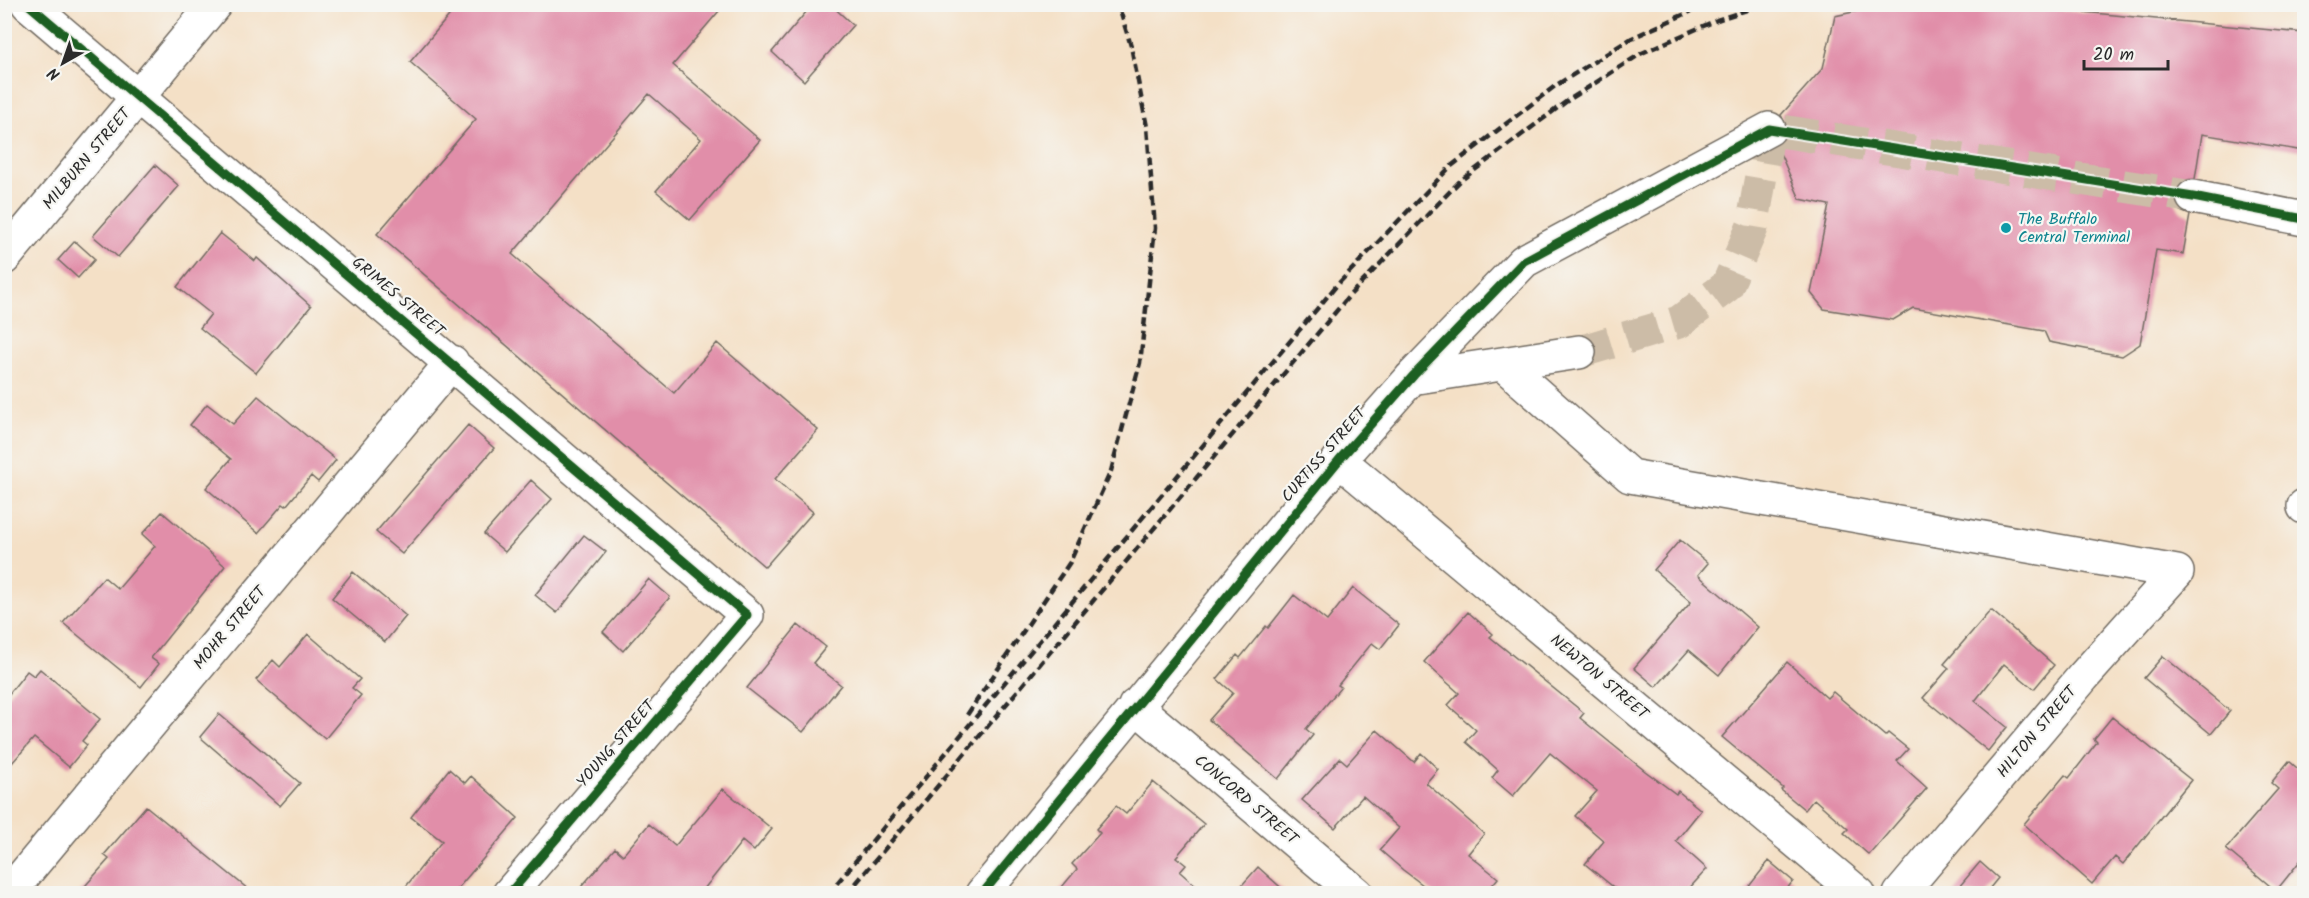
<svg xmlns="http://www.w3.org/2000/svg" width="2309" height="898" font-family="Kalam,sans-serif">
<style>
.building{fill:#e18ea9}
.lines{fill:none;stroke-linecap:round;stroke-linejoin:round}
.minor-tunnel{stroke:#ccbca7;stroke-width:33;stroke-dasharray:33 16;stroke-linecap:butt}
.minor-casing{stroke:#716a61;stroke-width:36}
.minor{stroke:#fff;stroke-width:33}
.rail{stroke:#2b2b2b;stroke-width:4.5;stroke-dasharray:9 4.5;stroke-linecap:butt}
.cycleway-casing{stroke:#f6f6f2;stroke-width:13}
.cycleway{stroke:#1b5e20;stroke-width:9}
.culture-dot{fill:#0f9aa8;stroke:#f6f6f2;stroke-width:2}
.labels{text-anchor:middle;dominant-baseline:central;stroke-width:4.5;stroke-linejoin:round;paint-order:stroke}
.street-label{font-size:16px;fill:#2b2b2b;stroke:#f6f6f2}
.culture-label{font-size:16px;fill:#0d838f;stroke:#f6f6f2;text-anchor:start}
</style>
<rect width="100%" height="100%" fill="#f6f6f2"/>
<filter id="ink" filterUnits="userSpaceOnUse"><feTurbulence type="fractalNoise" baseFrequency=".0167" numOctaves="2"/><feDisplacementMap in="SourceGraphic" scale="12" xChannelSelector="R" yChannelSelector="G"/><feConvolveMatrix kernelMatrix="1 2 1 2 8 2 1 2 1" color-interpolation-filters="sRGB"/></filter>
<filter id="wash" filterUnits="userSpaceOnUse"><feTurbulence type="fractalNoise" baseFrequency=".008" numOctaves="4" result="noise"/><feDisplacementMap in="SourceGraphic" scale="24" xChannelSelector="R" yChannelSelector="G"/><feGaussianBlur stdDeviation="1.35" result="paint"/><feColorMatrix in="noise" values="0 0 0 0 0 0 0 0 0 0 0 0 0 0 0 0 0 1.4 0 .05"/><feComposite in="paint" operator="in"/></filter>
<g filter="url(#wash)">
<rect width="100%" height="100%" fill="#f4e0c6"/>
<g id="blocks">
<!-- building -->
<path class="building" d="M459 4H725L673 65 760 140 690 220 656 191 701 139 649 94 512 254 674 393 717 343 818 430 775 479 813 512 765 567 377 234 476 119 410 62Z
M813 4H830L853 25 804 81 772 52Z
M1890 4H1999L2304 33V151L2202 134 2195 179 2186 180 2179 184 2175 194V202L2180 211 2190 215 2183 254 2156 250 2140 344 2122 356 2049 342 2044 331 1913 308 1893 320 1824 309 1811 293 1829 205 1800 199 1777 146 1785 139 1788 130 1781 115 1823 68 1835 16Z
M155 165 179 186 118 257 93 236Z
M220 233 255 261 257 258 311 306 256 373 200 328 211 314 177 287Z
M75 241 95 259 78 278 58 260Z
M258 396 336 460 318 482 311 476 286 506 283 504 258 533 206 488 231 459 190 425 207 404 233 424Z
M468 425 494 448 402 554 376 532Z
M531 480 552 499 505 552 484 534Z
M162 512 225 566 151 658 159 664 141 687 63 623 104 577 118 589 155 546 142 534Z
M584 535 606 552 557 613 535 595Z
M1680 540 1708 563 1698 575 1758 627 1719 675 1689 650 1656 687 1634 668 1691 602 1654 570Z
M353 572 406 616 385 642 332 598Z
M649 579 670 597 623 651 603 632Z
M1353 588 1399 625 1380 649 1372 643 1338 685 1341 687 1306 729 1313 735 1278 779 1209 720 1233 693 1217 679 1237 655 1240 658 1266 626 1268 628 1294 595 1327 621Z
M1991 610 2054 665 2034 689 2004 664 1975 701 2007 727 1988 751 1923 698 1949 668 1944 664Z
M1468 612 1493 634 1490 637 1584 713 1580 718 1645 771 1676 794 1678 791 1701 810 1676 841 1707 869 1684 894H1622L1585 864 1604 841 1575 816 1597 791 1550 753 1513 796 1492 778 1498 770 1466 742 1476 730 1448 705 1459 693 1424 662Z
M798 625 826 647 813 663 841 685 803 732 747 688Z
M308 634 360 679 352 688 361 695 325 739 256 680 273 660 280 667Z
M2163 656 2230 711 2211 734 2144 678Z
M1787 662 1827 698 1833 692 1885 736 1888 733 1908 749 1897 761 1927 788 1869 855 1844 833 1848 829 1814 799 1805 810 1781 790 1783 788 1722 737Z
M40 669 100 719 82 741 87 745 69 767 34 738 4 772V700L27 671 34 676Z
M219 714 300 783 280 806 200 737Z
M2112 717 2191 780 2123 864 2115 857 2092 884 2024 824 2065 775 2069 778 2097 742 2094 739Z
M1377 730 1414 762 1421 753 1438 769 1426 783 1484 834 1468 854 1498 878 1485 894H1435L1403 870 1380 850 1399 828 1363 796 1335 828 1302 800 1340 758 1347 764Z
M2289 761 2304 774V856L2276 891 2226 849 2278 789 2271 783Z
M449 769 465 783 471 776 518 818 453 894H400L442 841 411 817Z
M1153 782 1204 824 1176 857 1186 865 1180 872 1205 894H1056L1077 869 1072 864 1100 833 1096 829 1116 806 1126 814Z
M723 789 772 829 754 851 742 841 700 894H575L615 848 623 855 649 824 675 846Z
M146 806 254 894H78L109 859 104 855Z
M1769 861 1793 881 1783 894H1743Z
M1980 862 1998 878 1985 894H1953Z
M1258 867 1288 894H1234Z"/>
</g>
</g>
<g filter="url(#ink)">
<use href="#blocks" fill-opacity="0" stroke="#716a61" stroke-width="1.5"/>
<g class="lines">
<!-- minor-tunnel -->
<path class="minor-tunnel" d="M1579 352 1679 322 1727 286 1752 228 1769 129 2193 197"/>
<!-- minor casing -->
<g class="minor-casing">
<path id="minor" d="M28 4 747 615 509 894
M2193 197 2304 219
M4 258 215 4
M1503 364 1630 476 2177 572
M1411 378 1579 352
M1339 460 1859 894
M2304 506V507
M1135 706 1357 894
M8 894 452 362
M982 894 1339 460 1414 375 1524 261 1769 129
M1900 894 2083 677 2177 572"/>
</g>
<!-- minor -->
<use href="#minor" class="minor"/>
<!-- rail -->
<path class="rail" d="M967 715 1070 562 1111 471 1140 363 1155 228 1147 127 1131 46 1118 4
M828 894 1337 285 1450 167 1555 86 1632 38 1707 4
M847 894 1349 296 1460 181 1567 101 1642 53 1717 20 1765 4"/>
<!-- cycleway casing -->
<g class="cycleway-casing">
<path id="cycleway" d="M28 4 747 615 509 894
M982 894 1339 460 1414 375 1524 261 1769 129 2193 197 2304 219"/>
</g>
<!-- cycleway -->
<use href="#cycleway" class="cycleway"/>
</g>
</g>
<!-- markers -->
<circle class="culture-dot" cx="2006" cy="228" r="6"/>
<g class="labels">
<!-- street labels -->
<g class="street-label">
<text transform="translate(87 159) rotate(-50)">MILBURN STREET</text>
<text transform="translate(398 297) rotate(40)">GRIMES STREET</text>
<text transform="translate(1324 455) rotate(-49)">CURTISS STREET</text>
<text transform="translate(230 628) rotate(-50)">MOHR STREET</text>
<text transform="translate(1599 677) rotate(40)">NEWTON STREET</text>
<text transform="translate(2037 732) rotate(-50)">HILTON STREET</text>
<text transform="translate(616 744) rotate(-49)">YOUNG STREET</text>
<text transform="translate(1246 800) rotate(40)">CONCORD STREET</text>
</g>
<!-- culture labels -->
<g class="culture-label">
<text x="2018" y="219">The Buffalo<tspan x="2018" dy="18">Central Terminal</tspan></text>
</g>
</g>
<!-- margin -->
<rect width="2309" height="898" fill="none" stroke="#f6f6f2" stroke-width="24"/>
<!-- north arrow -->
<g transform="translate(63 63) rotate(220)" stroke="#f6f6f2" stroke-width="4.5" paint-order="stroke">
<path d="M0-4.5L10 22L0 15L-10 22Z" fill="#2b2b2b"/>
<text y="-9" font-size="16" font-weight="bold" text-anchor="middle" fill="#2b2b2b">N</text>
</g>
<!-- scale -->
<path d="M2084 60v9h84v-9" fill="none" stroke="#2b2b2b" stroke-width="3"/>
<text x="2093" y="60" font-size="18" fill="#2b2b2b" stroke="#f6f6f2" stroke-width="4.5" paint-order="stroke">20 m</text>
</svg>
